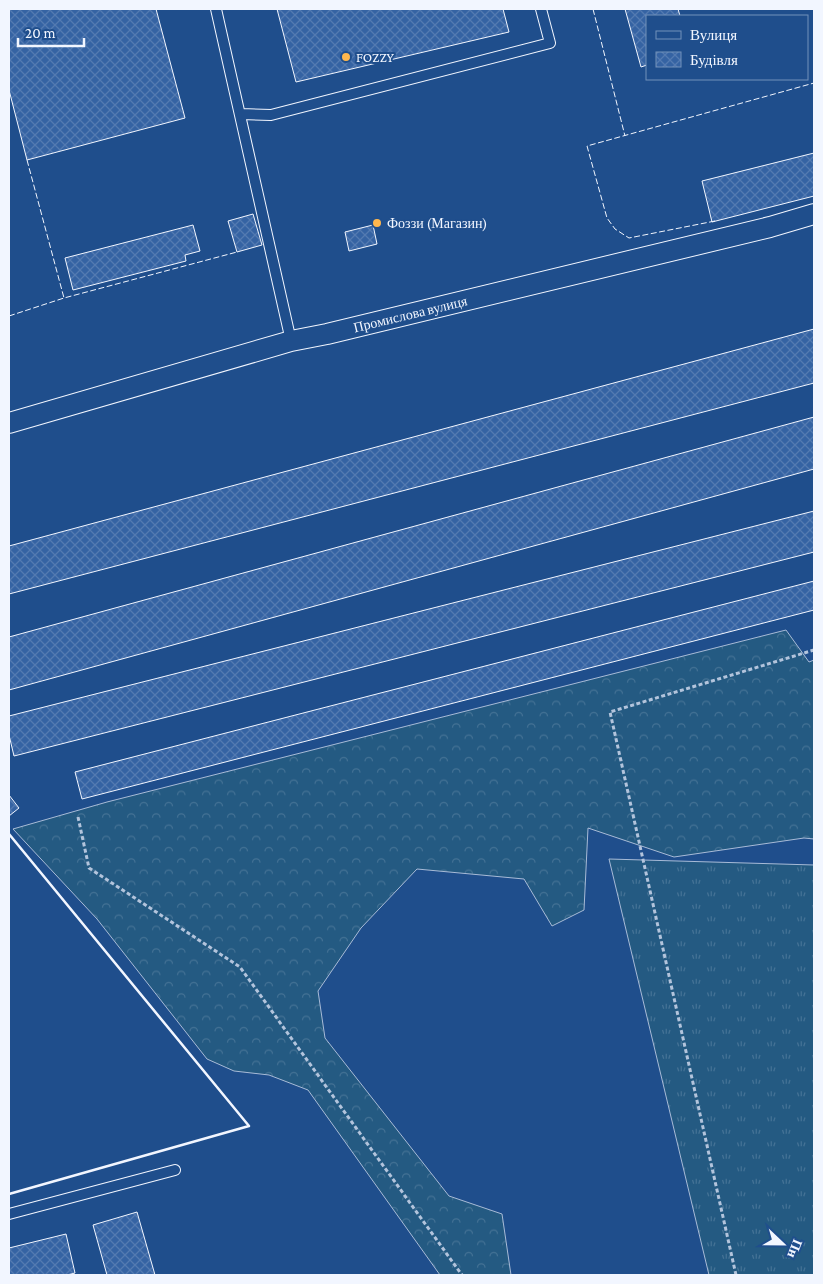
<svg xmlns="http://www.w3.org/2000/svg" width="823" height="1284" font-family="'Crimson Pro',serif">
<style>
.grass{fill:url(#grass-tufts);stroke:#a8bbd7}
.forest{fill:url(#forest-crowns);stroke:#a8bbd7}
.building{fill:url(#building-cross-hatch);stroke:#f2f6ff}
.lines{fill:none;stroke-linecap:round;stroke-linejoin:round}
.service-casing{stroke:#f2f6ff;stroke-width:12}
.minor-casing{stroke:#f2f6ff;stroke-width:22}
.path{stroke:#b3c4dc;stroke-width:3;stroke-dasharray:4 2.5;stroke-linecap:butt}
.service{stroke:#1f4e8c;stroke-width:10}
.minor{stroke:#1f4e8c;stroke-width:20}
.fence{stroke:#f2f6ff;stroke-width:1;stroke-dasharray:6 2.5;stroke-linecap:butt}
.wall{stroke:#f2f6ff;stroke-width:2.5}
.poi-dot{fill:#ffb74d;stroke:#1f4e8c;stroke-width:2}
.labels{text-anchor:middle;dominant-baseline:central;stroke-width:4;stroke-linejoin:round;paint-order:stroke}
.poi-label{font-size:14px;fill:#f2f6ff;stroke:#1f4e8c;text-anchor:start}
.street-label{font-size:14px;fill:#f2f6ff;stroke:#1f4e8c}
</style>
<defs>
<pattern id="grass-tufts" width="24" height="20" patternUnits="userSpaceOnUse" patternTransform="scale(1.25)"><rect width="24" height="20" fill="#245a82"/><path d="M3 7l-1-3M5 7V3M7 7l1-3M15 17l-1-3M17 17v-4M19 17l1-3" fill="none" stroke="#447295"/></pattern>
<pattern id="forest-crowns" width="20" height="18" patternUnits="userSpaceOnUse" patternTransform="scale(1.25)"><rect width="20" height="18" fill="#245a82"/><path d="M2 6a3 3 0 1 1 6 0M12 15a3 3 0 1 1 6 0" fill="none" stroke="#447295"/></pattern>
<pattern id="building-cross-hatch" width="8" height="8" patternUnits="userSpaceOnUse" patternTransform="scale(1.25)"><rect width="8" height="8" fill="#3563a3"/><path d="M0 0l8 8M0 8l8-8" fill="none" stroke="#537ab1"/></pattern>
</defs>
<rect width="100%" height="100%" fill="#1f4e8c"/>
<!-- grass -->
<path class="grass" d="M609 859 814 865V1275H709Z"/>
<!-- forest -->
<path class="forest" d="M786 630 809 662 814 660V839L804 838 674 857 588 828 584 910 552 926 524 879 417 869 361 928 318 991 325 1038 449 1196 502 1214 511 1275H440L308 1090 269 1075 234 1071 207 1059 97 919 13 829 107 802Z"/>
<!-- building -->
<path class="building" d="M9 9H156L185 118 27 160 9 90Z
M277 9H503L509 32 296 82Z
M625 9H678L680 16H647V65L641 67Z
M814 153V196L712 222 702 181Z
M253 214 262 245 237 252 228 221Z
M193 225 200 251 185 255 186 261 73 290 65 258Z
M373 225 377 244 349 251 345 232Z
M814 329V383L9 594V546Z
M814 417V469L9 690V637Z
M814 511V552L14 756 9 735V716Z
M814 581V610L82 799 75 772Z
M9 795 19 808 9 816Z
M137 1212 155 1275H107L93 1225Z
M66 1234 75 1273 67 1275H9V1248Z"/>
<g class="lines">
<!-- service casing -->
<g class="service-casing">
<path id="service" d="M216 9 291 341
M241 114 271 115 550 43 541 9
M9 1214 175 1170"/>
</g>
<!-- minor casing -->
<g class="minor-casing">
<g id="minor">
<path id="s1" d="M9 423 291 341 327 334 770 227 814 214"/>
</g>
</g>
<!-- path -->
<path class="path" d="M78 817 89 868 240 967 462 1275
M736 1275 610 712 814 650"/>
<!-- service -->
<use href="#service" class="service"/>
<!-- minor -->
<use href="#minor" class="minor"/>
<!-- fence -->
<path class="fence" d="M593 9 625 136
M27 160 64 298 237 252
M715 221 629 238 615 229 607 218 587 146 814 83
M9 316 64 298"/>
<!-- wall -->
<path class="wall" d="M9 834 249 1126 9 1194"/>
</g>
<!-- markers -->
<g class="poi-dot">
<circle cx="346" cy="57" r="5"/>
<circle cx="377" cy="223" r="5"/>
</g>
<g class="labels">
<!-- poi labels -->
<g class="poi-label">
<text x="356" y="57">FOZZY</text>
<text x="387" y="223">Фоззи (Магазин)</text>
</g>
<!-- street labels -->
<g class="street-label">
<text stroke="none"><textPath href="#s1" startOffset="416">Промислова вулиця</textPath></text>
</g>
</g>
<!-- border -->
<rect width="823" height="1284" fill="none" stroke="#f2f6ff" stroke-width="20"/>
<!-- legend -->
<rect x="646" y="15" width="162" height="65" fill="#1f4e8c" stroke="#7391ba"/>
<rect x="656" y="31" width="25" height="8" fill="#1f4e8c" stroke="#7391ba"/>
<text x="690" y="40" font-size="15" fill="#f2f6ff">Вулиця</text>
<rect x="656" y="52" width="25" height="15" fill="url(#building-cross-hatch)" stroke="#7391ba"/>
<text x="690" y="65" font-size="15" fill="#f2f6ff">Будівля</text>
<!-- north arrow -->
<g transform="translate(783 1244) rotate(112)" stroke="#1f4e8c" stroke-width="4" paint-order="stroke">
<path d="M0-4L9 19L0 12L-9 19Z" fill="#f2f6ff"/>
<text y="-8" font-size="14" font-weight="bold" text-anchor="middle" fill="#f2f6ff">Пн</text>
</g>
<!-- scale -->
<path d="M18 38v8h66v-8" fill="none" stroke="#f2f6ff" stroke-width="2.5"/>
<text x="25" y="38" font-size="15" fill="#f2f6ff" stroke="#1f4e8c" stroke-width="4" paint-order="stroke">20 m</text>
</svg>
